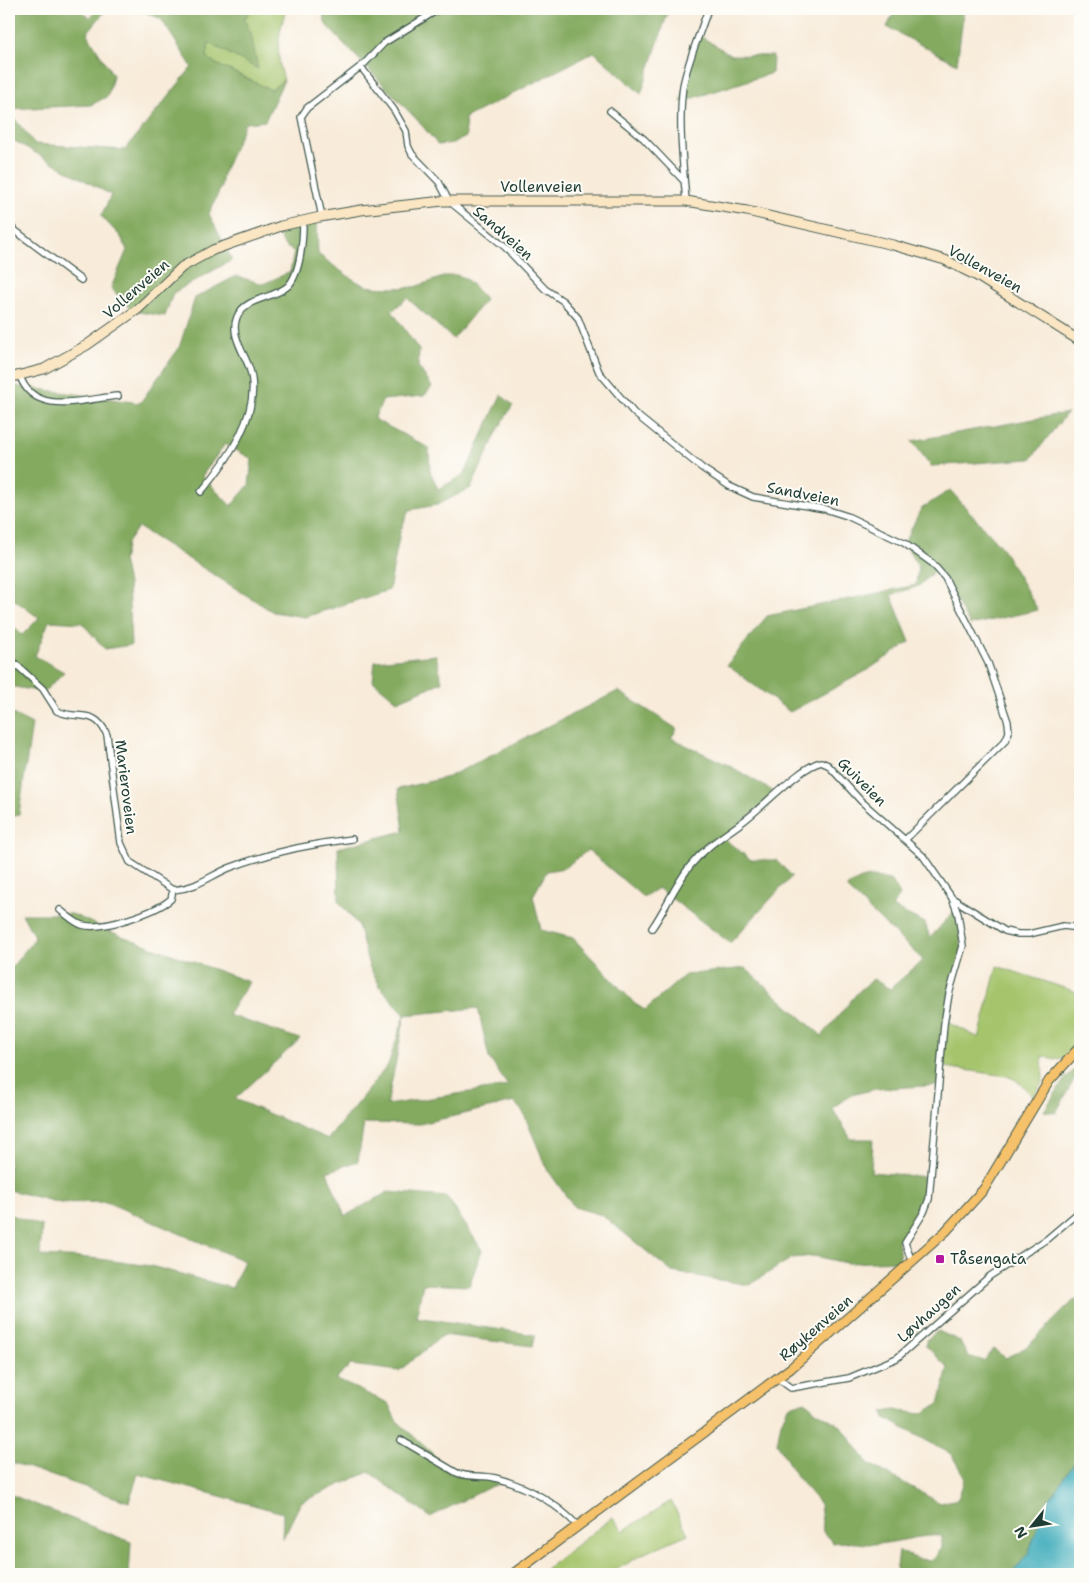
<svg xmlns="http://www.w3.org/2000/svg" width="1089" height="1583" font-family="'Shantell Sans',sans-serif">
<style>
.green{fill:#a5c46c;stroke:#628050}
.forest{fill:#84aa60;stroke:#52744a;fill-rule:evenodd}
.water{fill:#3baaba;stroke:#2d7477}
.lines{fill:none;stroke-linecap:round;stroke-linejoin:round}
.stream{stroke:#3baaba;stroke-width:2}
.street-casing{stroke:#40574d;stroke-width:8}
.secondary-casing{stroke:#40574d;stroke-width:11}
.primary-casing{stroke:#40574d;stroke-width:11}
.street{stroke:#fff;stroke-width:5.5}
.secondary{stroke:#fbe6c4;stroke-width:9}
.primary{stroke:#f5c16b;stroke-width:9}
.poi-dot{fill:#b5179e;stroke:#fdfcf7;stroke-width:2}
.labels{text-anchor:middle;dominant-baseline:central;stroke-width:4;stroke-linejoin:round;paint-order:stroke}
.street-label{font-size:15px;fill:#1f3d34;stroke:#fdfcf7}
.poi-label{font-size:15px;fill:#1f3d34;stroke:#fdfcf7;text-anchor:start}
</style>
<rect width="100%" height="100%" fill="#fdfcf7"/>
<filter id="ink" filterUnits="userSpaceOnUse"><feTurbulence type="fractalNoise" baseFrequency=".02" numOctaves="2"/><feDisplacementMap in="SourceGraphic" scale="10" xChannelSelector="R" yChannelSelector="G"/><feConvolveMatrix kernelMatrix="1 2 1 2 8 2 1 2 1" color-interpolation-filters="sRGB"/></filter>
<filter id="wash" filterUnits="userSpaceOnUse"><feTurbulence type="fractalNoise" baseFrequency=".0096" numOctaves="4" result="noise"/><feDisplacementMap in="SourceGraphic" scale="20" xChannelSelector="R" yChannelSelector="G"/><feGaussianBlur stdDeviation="1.12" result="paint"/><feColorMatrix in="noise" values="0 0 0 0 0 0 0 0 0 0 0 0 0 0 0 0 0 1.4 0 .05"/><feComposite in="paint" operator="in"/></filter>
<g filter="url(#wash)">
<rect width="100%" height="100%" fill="#f8ebd9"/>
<!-- green -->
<path class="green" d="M252 9H286C278 37 275 52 284 80L271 90 216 64 207 57 209 43 251 34 244 19Z
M997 966 1080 993V1042L1060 1060 1042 1056 1043 1081 1034 1097 1016 1080 1007 1076 944 1067 948 1022 979 1038Z
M671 1501 688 1534 647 1552 609 1574H539L613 1517 623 1531Z"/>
<!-- forest -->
<path class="forest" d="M9 9H80L90 18 98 9H107L87 33 113 75 108 96 91 105 9 109Z
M139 9H252L244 19 251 34 258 69 209 43 207 57 216 64 271 90 284 80 265 121 245 123 223 174 221 187 209 214 232 260 173 293 165 316 132 311 111 288 127 250 121 237 101 216 111 195 9 138V112L35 144 125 150 192 67 161 19Z
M322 9H669L641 94 594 52 465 118 466 137 454 143 438 145 420 123 326 25Z
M896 9H964L957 64 887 27Z
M700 36 731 55 773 56 772 73 681 102Z
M317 223 318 254C329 262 355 283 367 286 375 288 409 289 417 286 454 275 457 263 485 300L453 339 407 298 392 311 419 350 418 366 432 387 424 396 383 400 374 419 429 448 430 471 438 489 464 475 501 395 513 405 499 428 471 488 437 505 409 510 400 532 389 590 305 617 273 612 138 527 127 543 123 560 128 584 131 645 105 649 82 623 49 621 35 656 64 672 44 692 9 686V622L22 635 39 618 9 596V385L140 403 179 348 195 298 236 276 263 284 290 272 294 252 284 245 276 232 294 226ZM225 444 252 459 249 485 231 506 202 476Z
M1067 413 1031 459 931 466 912 441Z
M950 490 1002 548 1038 610 970 625 937 568 919 586 891 595 910 642 866 671 790 712 727 665 767 616 916 585 918 566 904 543 921 509Z
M436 655 442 682 397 701 373 681 375 661Z
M618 691 677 729 671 738 730 766 776 793 723 838 751 860H776L792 876 730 943 658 888 643 897 588 850 564 868 547 871 533 896 541 930 573 938 635 1004 645 1010 685 975 745 968 822 1036 858 992 873 979 890 989 923 960 846 888C864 875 871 875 892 881L900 895 892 907 925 923 930 938 956 909 962 948 948 1001 941 1085 876 1089 851 1095 832 1108 851 1139H873L871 1172 927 1177 919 1214 898 1240 900 1261 846 1263 814 1256 792 1258 749 1285 672 1272 602 1215 574 1207 547 1169 523 1112 514 1102 420 1124 364 1123 358 1161 327 1172 345 1216 388 1192 447 1197 482 1250 469 1286 423 1284 416 1317 535 1335 532 1346 443 1335 399 1371 351 1365 335 1379 388 1403 396 1420 449 1469 480 1475 503 1483 490 1487 430 1517 369 1472 301 1502 282 1540 283 1513 138 1474 129 1502 11 1462 9 1463V1214L42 1226 40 1256 91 1258 151 1266 232 1288 244 1261 106 1202 60 1203 9 1190V971L35 938 22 914H72L119 935 249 982 228 1015 300 1039 235 1099 328 1139 388 1065 405 1015 381 988 369 966 358 925 339 902 338 848 404 831 398 789 448 777ZM478 1008 489 1058 508 1086 387 1105 405 1015Z
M9 712 32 724 19 814 9 819Z
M1080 1063C1080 1072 1061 1102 1056 1113L1044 1111 1064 1080Z
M1080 1299V1454L1045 1506 1029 1552 1012 1574H896L899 1551 918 1559 933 1560 942 1548V1536C918 1534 896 1544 872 1544 859 1544 847 1541 833 1543L823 1532 820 1504 796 1476 777 1443 781 1422 788 1407 805 1401 816 1411 841 1426 868 1463 940 1503 958 1499 965 1478 951 1454 885 1418 883 1412 895 1410 921 1414 939 1404 948 1368 926 1346V1340L938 1331 960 1341 968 1356 984 1361 993 1349 1006 1358 1028 1346 1073 1301Z
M9 1494 131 1542 129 1574H9Z"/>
<!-- water -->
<path class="water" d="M1080 1454V1574H1012L1029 1552 1045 1506Z"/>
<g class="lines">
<!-- stream -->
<path class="stream" d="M9 1572 13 1574"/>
</g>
</g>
<g filter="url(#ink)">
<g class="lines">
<!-- street casing -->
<g class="street-casing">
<path id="street" d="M361 67 394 110 406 131 408 146 412 154 439 182 449 201 505 247 545 289 563 301 571 310 578 318 599 372 634 413 702 468 729 486 753 497 825 509 847 516 904 543 932 563 945 578 988 663 1008 722 1009 732 1005 741 906 839
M610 111 644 139 684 181
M686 201C683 163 678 123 683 86 688 60 700 34 708 9
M322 217 301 117 307 108 364 64 384 43 439 9
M9 226 81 280
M20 376C34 418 87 398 118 396
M201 492C228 460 264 410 249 367 243 351 230 334 237 317 245 297 274 299 288 286 301 273 303 238 303 221
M9 658 43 689 57 711C78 721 95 707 107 735L121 843 130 862 173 890C197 888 208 877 229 868 268 853 310 844 352 839
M60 910C67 915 74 922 82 925 102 931 156 912 171 899L173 890
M652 928C666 908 675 885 690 866 709 843 723 837 745 820 764 806 800 767 821 762L828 765 861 801 923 856 952 898 1005 931 1018 934H1029L1063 926 1080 928
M912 1262 905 1243 924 1212 929 1199 944 1024 949 994 963 946 958 914 952 898
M777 1378 791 1388 849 1378 897 1358 990 1276 1047 1239 1080 1211
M401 1440 457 1473C470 1478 482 1475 495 1478 527 1486 555 1502 578 1526"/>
</g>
<!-- secondary casing -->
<g class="secondary-casing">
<path id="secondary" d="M9 378 44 369 87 345 138 309 182 267 213 250 281 226 320 217 361 210 443 201H686L747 211 893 245 945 260 977 276 1080 341"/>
</g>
<!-- primary casing -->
<g class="primary-casing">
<path id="primary" d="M513 1574 791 1368 945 1232 984 1189 1049 1081 1080 1047"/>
</g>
<!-- street -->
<use href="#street" class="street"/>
<!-- secondary -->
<use href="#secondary" class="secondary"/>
<!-- primary -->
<use href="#primary" class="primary"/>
</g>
</g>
<!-- markers -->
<rect class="poi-dot" x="935" y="1254" width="10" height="10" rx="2.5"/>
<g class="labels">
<!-- street labels -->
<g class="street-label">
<text x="541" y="187">Vollenveien</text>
<text transform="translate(503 233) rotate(41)">Sandveien</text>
<text transform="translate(985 269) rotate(29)">Vollenveien</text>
<text transform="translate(136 289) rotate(-41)">Vollenveien</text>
<text transform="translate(803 494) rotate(11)">Sandveien</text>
<text transform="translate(862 782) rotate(45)">Guiveien</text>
<text transform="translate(126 787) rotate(83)">Marieroveien</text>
<text transform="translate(929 1313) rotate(-42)">Løvhaugen</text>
<text transform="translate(816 1328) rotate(-41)">Røykenveien</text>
</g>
<!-- poi labels -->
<g class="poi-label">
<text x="950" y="1259">Tåsengata</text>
</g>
</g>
<!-- margin -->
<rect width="1089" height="1583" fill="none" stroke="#fdfcf7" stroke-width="30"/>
<!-- north arrow -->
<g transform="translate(1032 1526) rotate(240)" stroke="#fdfcf7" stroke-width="4" paint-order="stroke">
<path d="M0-4L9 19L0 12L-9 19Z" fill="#1f3d34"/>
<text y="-8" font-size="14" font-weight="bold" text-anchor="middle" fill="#1f3d34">N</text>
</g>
</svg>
